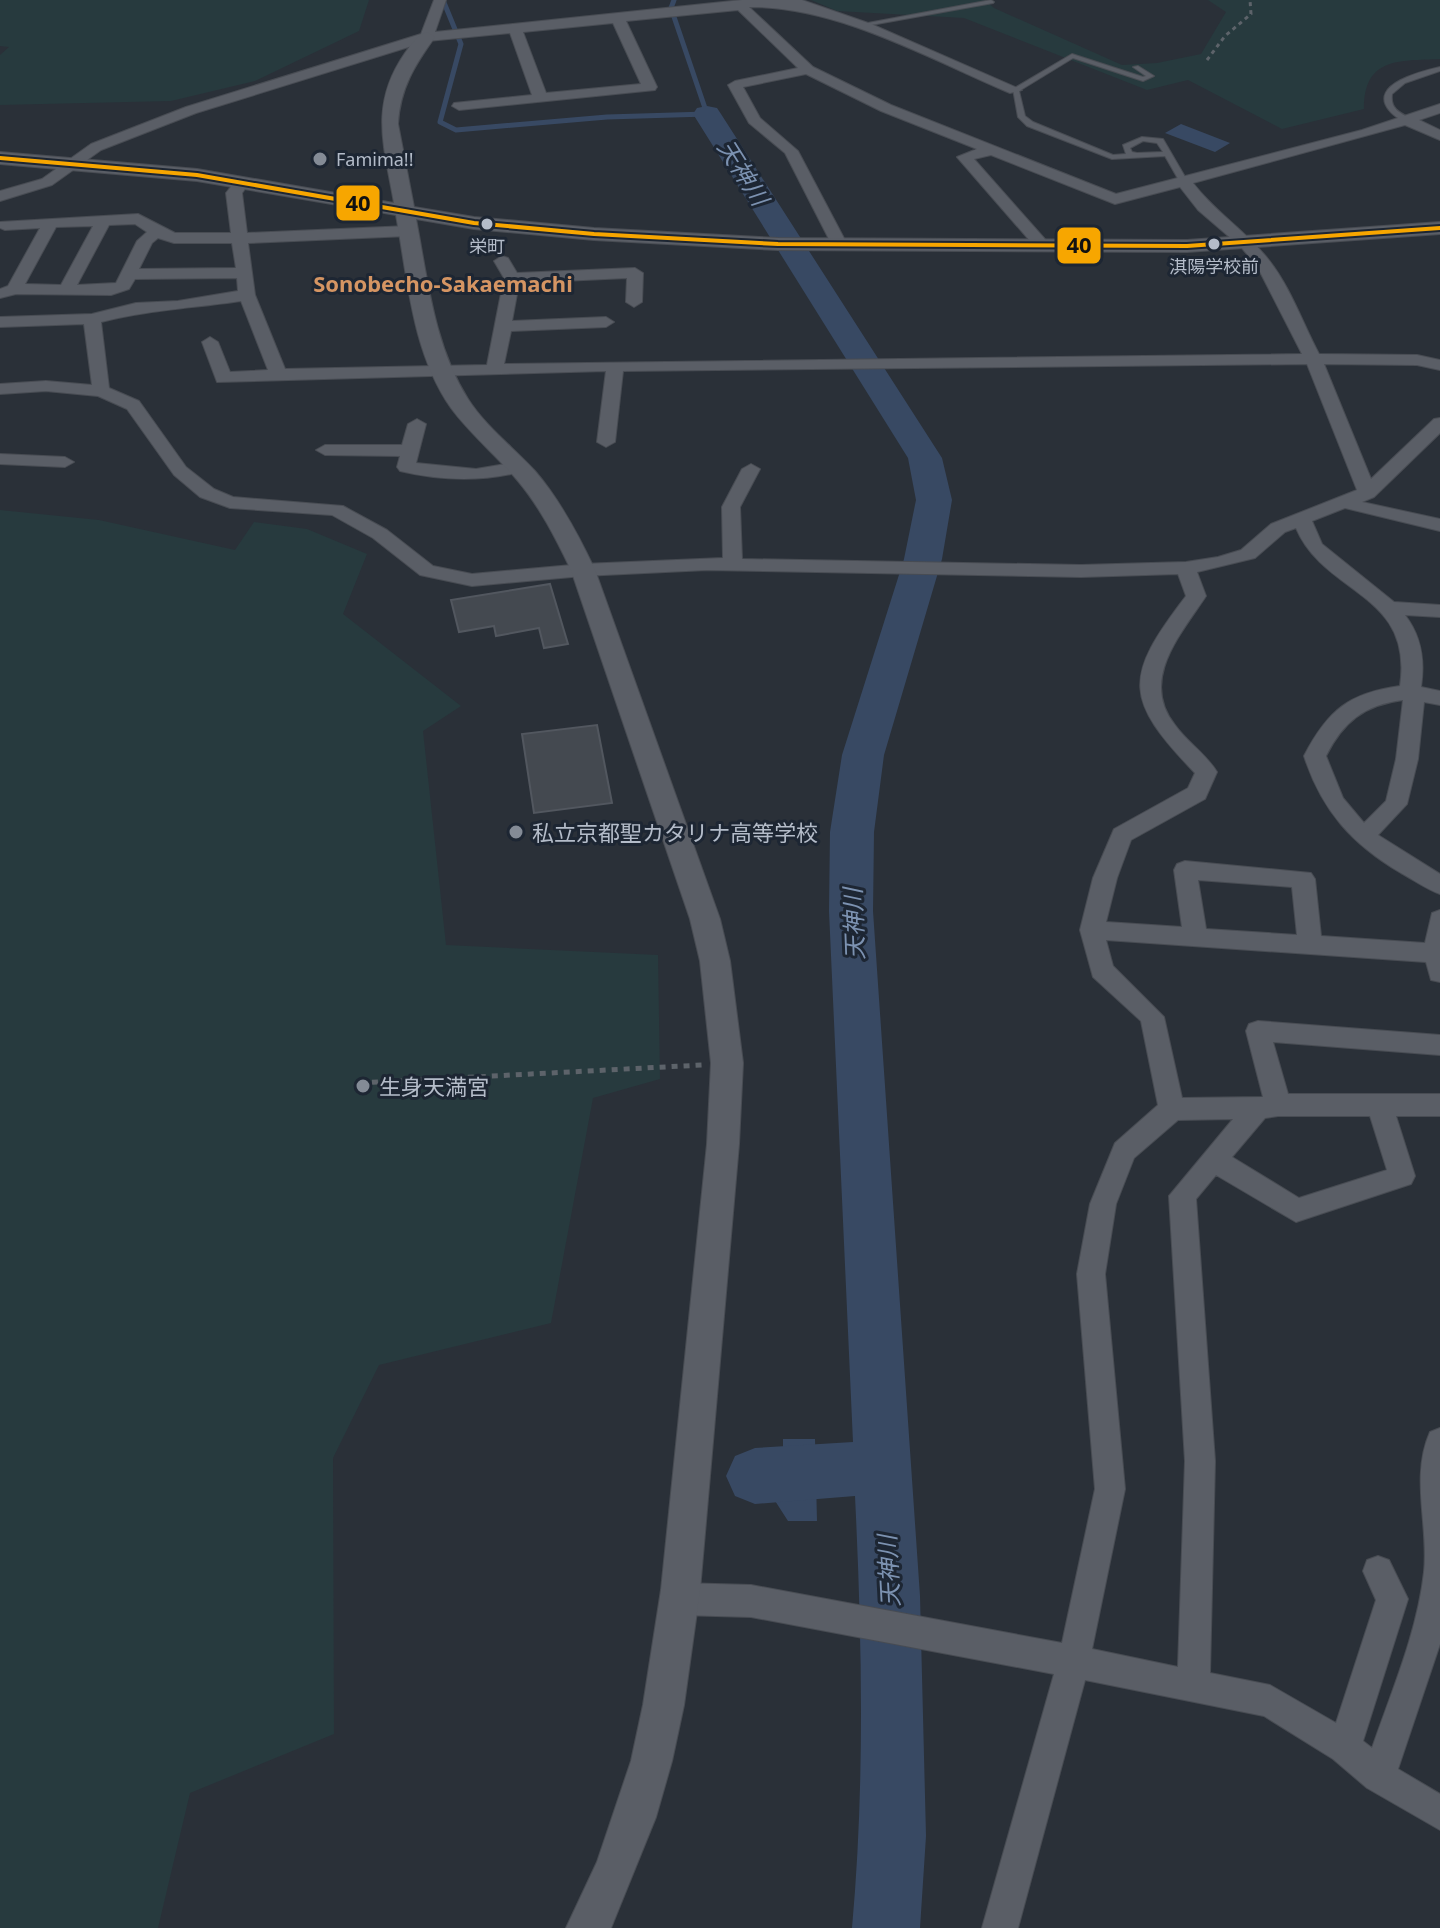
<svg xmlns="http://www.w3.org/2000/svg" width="1440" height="1928" font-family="'Noto Sans','Noto Sans JP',sans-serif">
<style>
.green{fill:#273a3e}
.water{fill:#384963}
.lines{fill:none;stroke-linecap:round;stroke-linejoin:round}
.stream{stroke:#384963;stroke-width:5}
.river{fill:#384963;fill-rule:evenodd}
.building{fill:#444950;stroke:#52575f;stroke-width:2}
.service-casing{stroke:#484c53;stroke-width:2}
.minor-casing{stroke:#484c53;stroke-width:2}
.tertiary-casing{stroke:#484c53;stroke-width:2}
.path-far1{stroke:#5d636a;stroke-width:3;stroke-dasharray:4 4;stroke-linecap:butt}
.path{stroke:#5d636a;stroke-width:5;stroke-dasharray:6 6;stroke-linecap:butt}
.service{fill:#5a5e66;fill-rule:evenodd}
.minor{fill:#5a5e66;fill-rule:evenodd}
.tertiary{fill:#5a5e66;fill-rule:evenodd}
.bus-1-casing{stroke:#1d2633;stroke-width:8}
.bus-1{stroke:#f7a600;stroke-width:4}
.poi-dot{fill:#848b96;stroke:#1d2633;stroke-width:3}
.bus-dot{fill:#b4bcc9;stroke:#1d2633;stroke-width:3}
.labels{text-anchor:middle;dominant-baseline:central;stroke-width:6;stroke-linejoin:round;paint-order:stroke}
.far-poi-label{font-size:18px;fill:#b4bcc9;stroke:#1d2633;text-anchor:start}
.far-bus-label{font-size:18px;fill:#b4bcc9;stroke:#1d2633}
.far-quarter-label{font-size:22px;font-weight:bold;fill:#d59563;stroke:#1d2633}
.poi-label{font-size:22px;fill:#b4bcc9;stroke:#1d2633;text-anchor:start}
.water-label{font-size:24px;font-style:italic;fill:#7c92b1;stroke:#1d2633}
.line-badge{stroke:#1d2633;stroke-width:3}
.pale-badge-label{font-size:22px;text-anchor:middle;font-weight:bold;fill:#111}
</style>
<rect width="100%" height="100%" fill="#2a3038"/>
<!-- green -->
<path class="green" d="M0 0H369L359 31 255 81 171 101 0 105V55L9 47 0 46Z
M811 0H985L994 8 1122 65 1157 63 1201 54 1226 12 1208 0H1440V59C1399 61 1364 57 1364 109L1282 129 1188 80 1147 90 964 18 837 11Z
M0 510 99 520 235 550 254 522 307 529 367 554 343 614 461 706 423 731 446 945 658 955 660 1079 593 1098 551 1323 379 1365 333 1458 334 1734 190 1793 158 1928H0Z"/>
<!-- water -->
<path class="water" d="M1181 124 1230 143 1215 152 1165 133Z
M783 1439H815L817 1521H788L770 1493H754V1467H768L783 1452Z"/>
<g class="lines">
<!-- stream -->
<path class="stream" d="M443 0 461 44 440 122 456 130 607 117 707 114 671 8 674 0"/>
<!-- river -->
<path class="river" d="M707 106 717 108 721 114 942 458 952 500 942 559 884 755 874 832 873 911 920 1596 926 1836 920 1928H852C865 1785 862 1640 855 1496L755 1504 735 1496 726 1476 735 1456 755 1448 853 1442 829 911 830 832 842 755 904 559 916 500 908 458 693 114 697 108Z"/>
</g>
<!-- building -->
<path class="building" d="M550 584 568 644 544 648 539 628 496 636 494 626 459 632 451 600Z
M597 725 612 803 534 813 522 734Z"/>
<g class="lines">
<!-- service casing -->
<g class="service-casing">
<path id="service" d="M991 0 994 2 993 3 860 27 857 25Z
M1072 54 1143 77 1146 76 1133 67 1138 66 1154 76 1143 81 1073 58 1019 91 1025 116 1033 122 1113 155 1126 154 1123 145 1142 137 1163 139 1188 182 1187 184H1181L1165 156 1112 159 1027 126 1018 117 1013 89ZM1143 141 1157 143 1163 152 1137 153 1132 152 1130 148Z
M1440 67V71L1405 83 1392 94C1390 109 1400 113 1412 119V123C1404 122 1394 117 1389 110 1368 84 1423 71 1440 67Z"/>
</g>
<!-- minor casing -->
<g class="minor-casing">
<path id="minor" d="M434 0H446L435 32 742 0H802L871 24 1022 90 1010 93C930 59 837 6 749 7L813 67 891 105 1116 194 1362 130 1440 104V113L1419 120 1440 130V140L1405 125 1193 183C1215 212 1246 231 1268 259 1290 286 1303 324 1319 354L1417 355 1440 360V370L1417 365 1324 364 1371 479 1434 419 1440 418V433L1374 497 1362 502 1440 519V531L1345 508 1312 521 1322 544 1394 602 1440 605V617L1405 615C1422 637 1425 661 1421 687L1440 691V705L1424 702 1418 759 1407 804 1378 835 1440 874V894C1426 889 1414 880 1401 873 1352 844 1322 811 1304 756 1328 710 1349 693 1400 686 1414 592 1325 596 1296 528L1285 532 1255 558 1197 572 1206 596C1181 634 1139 680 1175 725 1187 742 1206 754 1217 772L1205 799 1131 840 1117 878 1106 922 1182 927 1174 870 1177 864 1185 861 1311 873 1315 879 1321 936 1425 943 1432 913 1440 910V982L1431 980 1426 962 1106 940 1113 966 1164 1017 1182 1098 1263 1097 1246 1031 1249 1024 1258 1021 1440 1035V1055L1273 1042 1288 1094H1440V1116H1396L1415 1176 1411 1184 1296 1222 1216 1175 1196 1199 1215 1461 1210 1673 1270 1685 1336 1723 1376 1600 1363 1571 1367 1560 1378 1556 1389 1560 1408 1599 1363 1741 1372 1748C1392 1690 1417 1633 1424 1572 1429 1526 1410 1477 1430 1432L1440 1428V1644L1398 1769 1440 1794V1830L1367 1788 1333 1759 1264 1716 1085 1680 1018 1928H982L1054 1674 751 1617 680 1615 669 1610 664 1599 669 1588 680 1583 751 1585 1062 1643 1095 1489 1077 1274 1090 1204 1115 1143 1158 1105 1141 1021 1093 977 1080 930 1093 878 1114 829 1188 788 1195 773C1124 699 1123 678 1186 596L1178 574 1081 577 707 570 583 576 472 586 420 575 373 538 332 515 230 508 200 497 174 475 127 409 98 396 46 391 0 394V384L46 381 92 385 84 324 0 327V317L92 314 136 303 178 301 238 291 237 278 135 279 129 289 111 295 16 294 0 298V289L8 286 40 228 5 230 0 228V222L138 214 175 233H231L226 193 237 179 242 177 250 182 242 193 247 233 408 226 416 231 408 236 248 243 255 295 285 369 487 365 504 278 494 261 502 256 508 258 517 273 635 268 643 273 642 302 634 307 626 302 627 278 519 283 512 321 606 317 614 322 606 327 511 331 504 364 1302 354 1257 266 1241 247 1198 210 1180 187 1115 204 991 155 974 159 1051 246 1043 251 1037 249 957 157 977 149 881 111 806 74 743 87 760 118 798 151 847 244 839 249 833 247 785 153 749 123 728 85 735 81 798 68 738 10 626 21 657 87 655 90 459 110 452 106 454 103 532 95 510 33 428 41 196 113 101 150 52 185 0 201V191L42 179 91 144 186 107 421 34ZM613 23 641 84 546 93 523 32ZM135 224 147 232 137 241 116 283 77 285 109 225ZM93 226 61 285 25 284 56 227ZM158 238 174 243H232L236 268 139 269 152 243ZM241 301 268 370 230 372 218 342 210 337 202 342 217 382 606 371 597 442 606 447 615 442 623 371 1307 364 1357 490 1271 524 1241 550 1218 557 1186 562 1081 565 742 559 740 507 760 469 751 464 742 469 722 507 723 558 583 564 472 574 433 566 387 530 343 506 233 497 214 489 186 467 139 401 109 388 101 322C147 310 194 308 241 301ZM1403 700 1396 759 1386 801 1364 823 1343 798 1326 756C1343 722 1364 705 1403 700ZM1198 880 1292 887 1297 935 1206 929ZM1278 1116H1370L1387 1170 1299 1198 1232 1157 1265 1118ZM1233 1119 1169 1196 1185 1461 1178 1667 1092 1649 1125 1489 1105 1274 1116 1204 1134 1158 1178 1120Z
M417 419 426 424 416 463 476 469 518 462 527 467 524 471C483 482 442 481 400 471L397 467 400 456 325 455 316 450 325 445H402L408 424Z
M0 454 65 457 74 462 65 467 0 464Z"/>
</g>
<!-- tertiary casing -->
<g class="tertiary-casing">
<path id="tertiary" d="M427 32 435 37C415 65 400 88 398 124L414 207 474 217 594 228 778 238 1187 240 1440 222V234L1187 252 778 250 594 240 474 229 416 219C428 281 434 345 468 399 485 426 514 448 535 471 560 500 579 536 595 570L720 919 730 961 743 1063 739 1144 700 1590 684 1705 672 1761 656 1817 611 1928H566L597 1862 631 1761 643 1705 661 1590 707 1144 711 1063 700 961 690 919 571 570C556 539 540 507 518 481 497 456 470 434 451 408 412 352 408 281 396 215L197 181 0 164V152L197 169 394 203C384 146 369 105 405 53 411 45 417 35 427 32Z"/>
</g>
<!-- path-far1 -->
<path class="path-far1" d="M1207 60 1225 36 1251 14 1250 0"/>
<!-- path -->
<path class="path" d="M360 1083 702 1065"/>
<!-- service -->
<use href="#service" class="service"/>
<!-- minor -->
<use href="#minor" class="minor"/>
<!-- tertiary -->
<use href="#tertiary" class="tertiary"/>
<!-- bus-1 casing -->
<g class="bus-1-casing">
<path id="bus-1" d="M0 158 197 175 474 223 594 234 778 244 1187 246 1440 228"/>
</g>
<!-- bus-1 -->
<use href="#bus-1" class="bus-1"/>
</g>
<!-- markers -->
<g class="poi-dot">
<circle cx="320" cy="159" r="8"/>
<circle cx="516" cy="832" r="8"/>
<circle cx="363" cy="1086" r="8"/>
</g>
<g class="bus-dot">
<circle cx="487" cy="224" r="7"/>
<circle cx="1214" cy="244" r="7"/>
</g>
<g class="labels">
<!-- far-poi labels -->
<g class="far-poi-label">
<text x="336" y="159">Famima!!</text>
</g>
<!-- far-bus labels -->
<g class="far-bus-label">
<text x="487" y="246">栄町</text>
<text x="1214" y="266">淇陽学校前</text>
</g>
<!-- far-quarter labels -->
<g class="far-quarter-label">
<text x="443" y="283">Sonobecho-Sakaemachi</text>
</g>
<!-- poi labels -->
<g class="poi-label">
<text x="532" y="832">私立京都聖カタリナ高等学校</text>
<text x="379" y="1086">生身天満宮</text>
</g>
<!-- water labels -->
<g class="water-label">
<text transform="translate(744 172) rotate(58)">天神川</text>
<text transform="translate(853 924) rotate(-92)">天神川</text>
<text transform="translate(888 1571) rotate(-93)">天神川</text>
</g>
</g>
<g class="line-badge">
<rect x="335" y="184" width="46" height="38" rx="8" fill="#f7a600"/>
<rect x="1056" y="226" width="46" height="39" rx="8" fill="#f7a600"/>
</g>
<g class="pale-badge-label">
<text x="358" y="211">40</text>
<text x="1079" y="253">40</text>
</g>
</svg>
